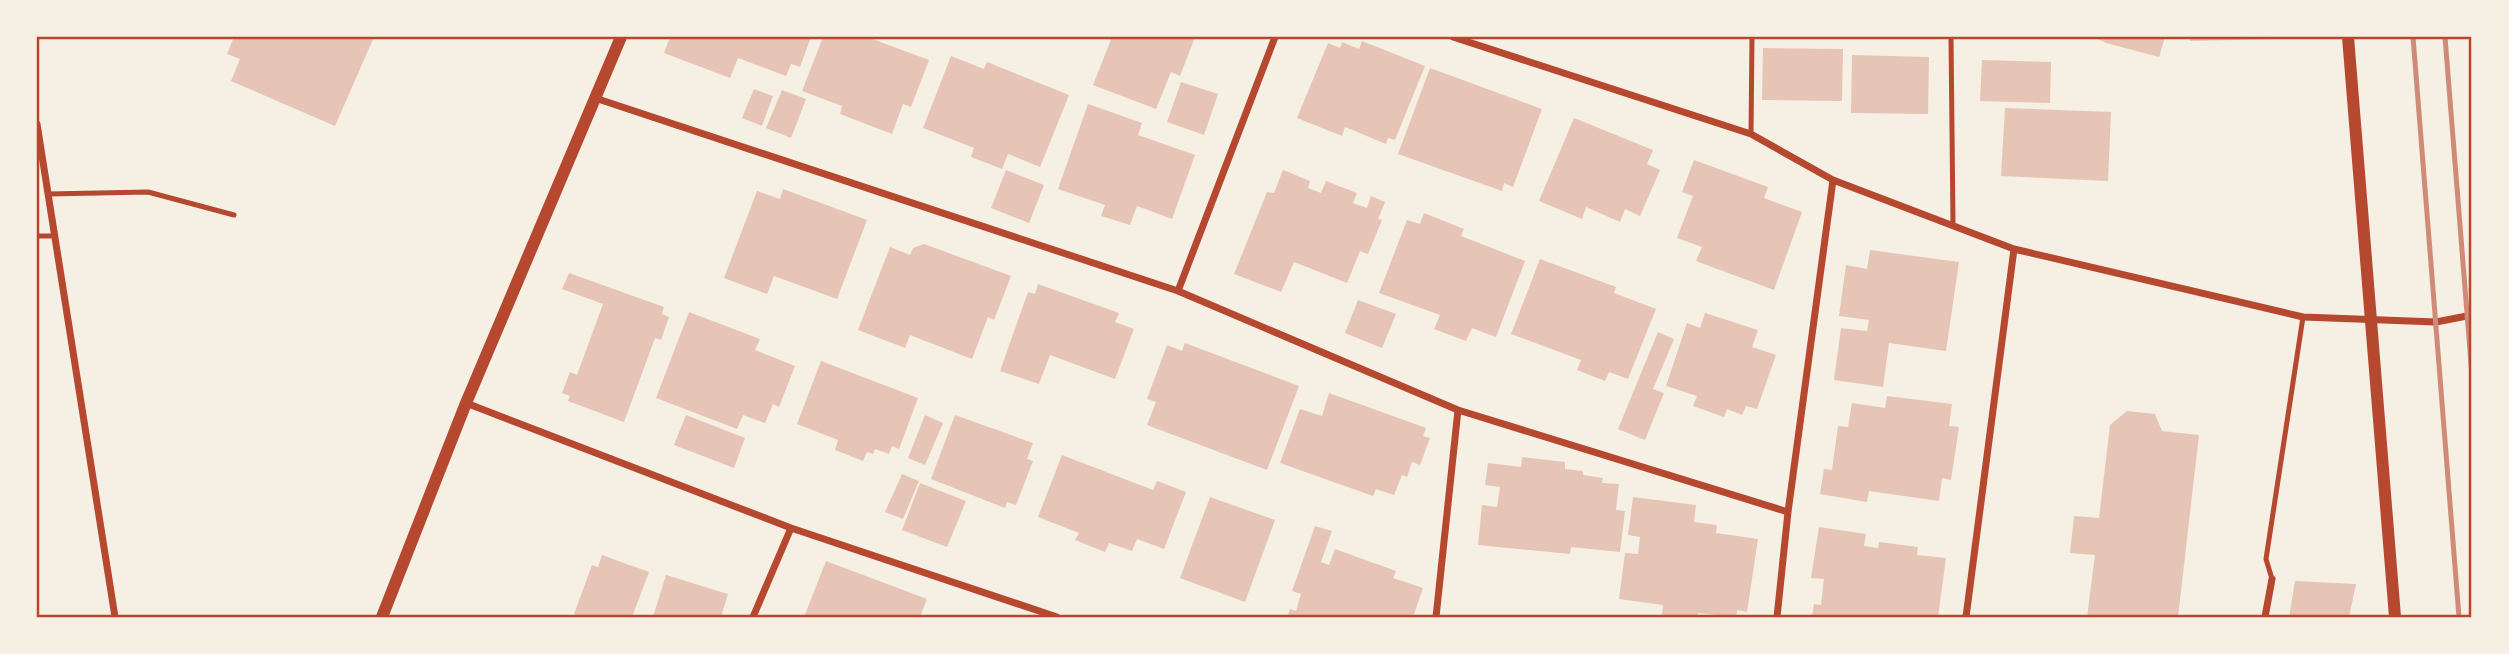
<svg xmlns="http://www.w3.org/2000/svg" width="2509" height="654" font-family="'Exo 2',sans-serif">
<style>
.building{fill:#e6c5b7}
.lines{fill:none;stroke-linecap:round;stroke-linejoin:round}
.service{stroke:#b5482f;stroke-width:5}
.minor{stroke:#b5482f;stroke-width:7}
.tertiary{stroke:#b5482f;stroke-width:12}
.rail{stroke:#cf8b77;stroke-width:5}
.neatline{fill:none;stroke:#b5482f;stroke-width:2.5}
</style>
<rect width="100%" height="100%" fill="#f6efe4"/>
<!-- building -->
<path class="building" d="M234 37H374L335 126 231 81 240 59 227 54Z
M670 37H811L800 67 791 64 786 76 738 58 730 78 664 53Z
M823 37H867L929 60 911 107 903 104 892 134 840 114 842 106 802 91Z
M1112 37H1195L1180 76 1171 72 1156 109 1093 85Z
M2094 37H2165L2159 57 2106 43Z
M2190 37H2277V39L2190 41Z
M1362 41 1425 66 1395 140 1388 138 1386 144 1345 127 1342 136 1297 118 1328 43 1340 48 1342 42 1359 49Z
M1763 48 1843 49 1842 101 1762 100Z
M1852 55 1929 57 1928 114 1851 113Z
M951 56 984 69 987 62 1069 95 1040 167 1008 154 1002 169 971 157 974 148 923 128Z
M1982 60 2051 62 2050 103 1980 101Z
M1430 68 1542 109 1513 187 1504 183 1502 191 1398 154Z
M1181 82 1218 94 1204 135 1167 122Z
M754 89 773 96 762 126 742 118Z
M782 90 806 99 791 138 766 128Z
M1088 104 1142 123 1138 135 1195 155 1172 219 1137 206 1130 225 1101 216 1105 205 1058 189Z
M2005 108 2111 112 2108 181 2001 176Z
M1574 118 1653 150 1647 164 1660 170 1640 216 1625 209 1620 222 1586 207 1582 219 1539 201Z
M1694 160 1768 187 1764 198 1802 212 1774 290 1696 261 1702 247 1677 238 1693 196 1682 192Z
M1006 170 1044 185 1029 223 991 208Z
M1283 170 1310 181 1308 188 1321 193 1326 181 1357 193 1353 203 1367 208 1371 196 1385 202 1378 219 1382 220 1368 254 1360 251 1347 283 1294 262 1281 292 1234 274 1267 192 1274 193Z
M783 189 867 220 837 299 774 276 767 294 724 278 757 191 780 199Z
M1424 213 1464 229 1461 236 1525 261 1496 337 1472 328 1466 341 1434 329 1440 315 1379 293 1407 220 1420 224Z
M924 244 1011 276 994 320 988 317 972 359 910 335 905 348 858 330 890 247 910 255 913 248Z
M1870 250 1959 262 1946 351 1889 343 1883 387 1834 380 1841 328 1867 331 1869 320 1839 316 1846 265 1867 269Z
M1540 259 1616 287 1614 293 1656 309 1628 379 1609 372 1605 381 1577 370 1581 360 1511 334Z
M569 273 664 307 662 314 669 317 661 340 655 338 624 422 568 401 570 396 562 393 570 372 577 375 603 304 562 289Z
M1038 284 1119 313 1115 322 1134 329 1115 379 1050 355 1039 384 1000 371 1028 292 1035 294Z
M1358 300 1396 314 1382 348 1345 333Z
M689 312 760 339 755 350 795 366 779 407 773 404 765 423 743 415 737 429 656 398Z
M1705 313 1758 330 1752 347 1776 355 1757 409 1746 406 1742 415 1727 409 1724 417 1693 406 1697 396 1666 386 1687 323 1700 328Z
M1658 332 1674 339 1653 389 1664 393 1645 440 1618 429Z
M1185 343 1299 386 1267 470 1147 425 1156 402 1147 399 1167 345 1182 351Z
M821 361 918 398 899 449 892 446 889 454 875 449 873 454 867 452 863 461 835 450 838 440 797 424Z
M1329 393 1426 428 1423 436 1430 438 1420 465 1412 462 1407 477 1402 475 1394 495 1376 489 1373 496 1280 463 1300 409 1322 416Z
M1887 396 1952 404 1949 426 1959 427 1951 480 1942 478 1939 501 1869 491 1867 502 1820 494 1824 469 1832 470 1838 426 1848 427 1852 403 1885 408Z
M2127 411 2155 414 2162 431 2199 435 2178 617H2087L2095 555 2070 553 2074 516 2099 518 2110 425Z
M686 415 745 438 734 468 674 445Z
M925 415 943 423 925 465 908 458Z
M955 415 1033 443 1027 459 1033 461 1016 505 1007 502 1005 508 931 479Z
M1062 455 1153 490 1157 481 1186 492 1164 549 1137 539 1132 551 1109 543 1105 552 1075 540 1079 533 1038 517Z
M1522 457 1565 462V469L1583 471V475L1603 478 1602 483 1619 484 1616 510 1625 511 1620 552 1571 547 1570 554 1478 545 1482 505 1497 507 1500 487 1485 485 1488 463 1521 467Z
M902 474 919 481 903 519 885 512Z
M920 483 966 501 947 547 902 530Z
M1210 497 1275 520 1245 602 1180 578Z
M1633 497 1696 505 1694 522 1717 525 1716 533 1758 539 1747 612 1737 610 1736 617 1698 613 1697 617H1662L1663 605 1619 599 1625 553 1638 554 1640 537 1628 535Z
M1315 526 1332 531 1321 562 1329 565 1335 549 1396 571 1393 578 1423 588 1413 617H1287L1290 609 1296 611 1301 594 1292 591Z
M1819 527 1866 534 1864 546 1878 548 1879 542 1918 547 1917 555 1946 558 1938 617H1812L1814 604 1821 605 1824 579 1811 578Z
M602 555 649 572 632 617H582L574 614 592 565 598 567Z
M826 561 927 599 920 617H804Z
M666 575 728 594 721 617H653Z
M2295 581 2356 584 2349 617H2289Z"/>
<g class="lines">
<!-- service -->
<path class="service" d="M1951 37 1953 225
M1751 134 1752 37
M48 194 148 192 234 215
M37 236H55
M2272 579 2266 559 2303 317"/>
<!-- minor -->
<path class="minor" d="M1275 37 1178 291 1458 410 1436 617
M1453 37 1751 134 1833 180 2014 249 2303 317 2436 322 2472 315
M595 98 1178 291
M37 124 115 617
M466 403 791 528 1057 617
M1458 410 1788 512
M753 617 791 528
M1777 617 1788 512 1833 180
M1966 617 2014 249
M2265 617 2272 579"/>
<!-- tertiary -->
<path class="tertiary" d="M2348 37 2395 617
M382 617 466 403 621 37"/>
<!-- rail -->
<path class="rail" d="M2413 37 2459 617
M2445 37 2472 376"/>
</g>
<!-- border -->
<rect width="2509" height="654" fill="none" stroke="#f6efe4" stroke-width="77"/>
<rect x="38" y="38" width="2432" height="578" class="neatline"/>
</svg>
